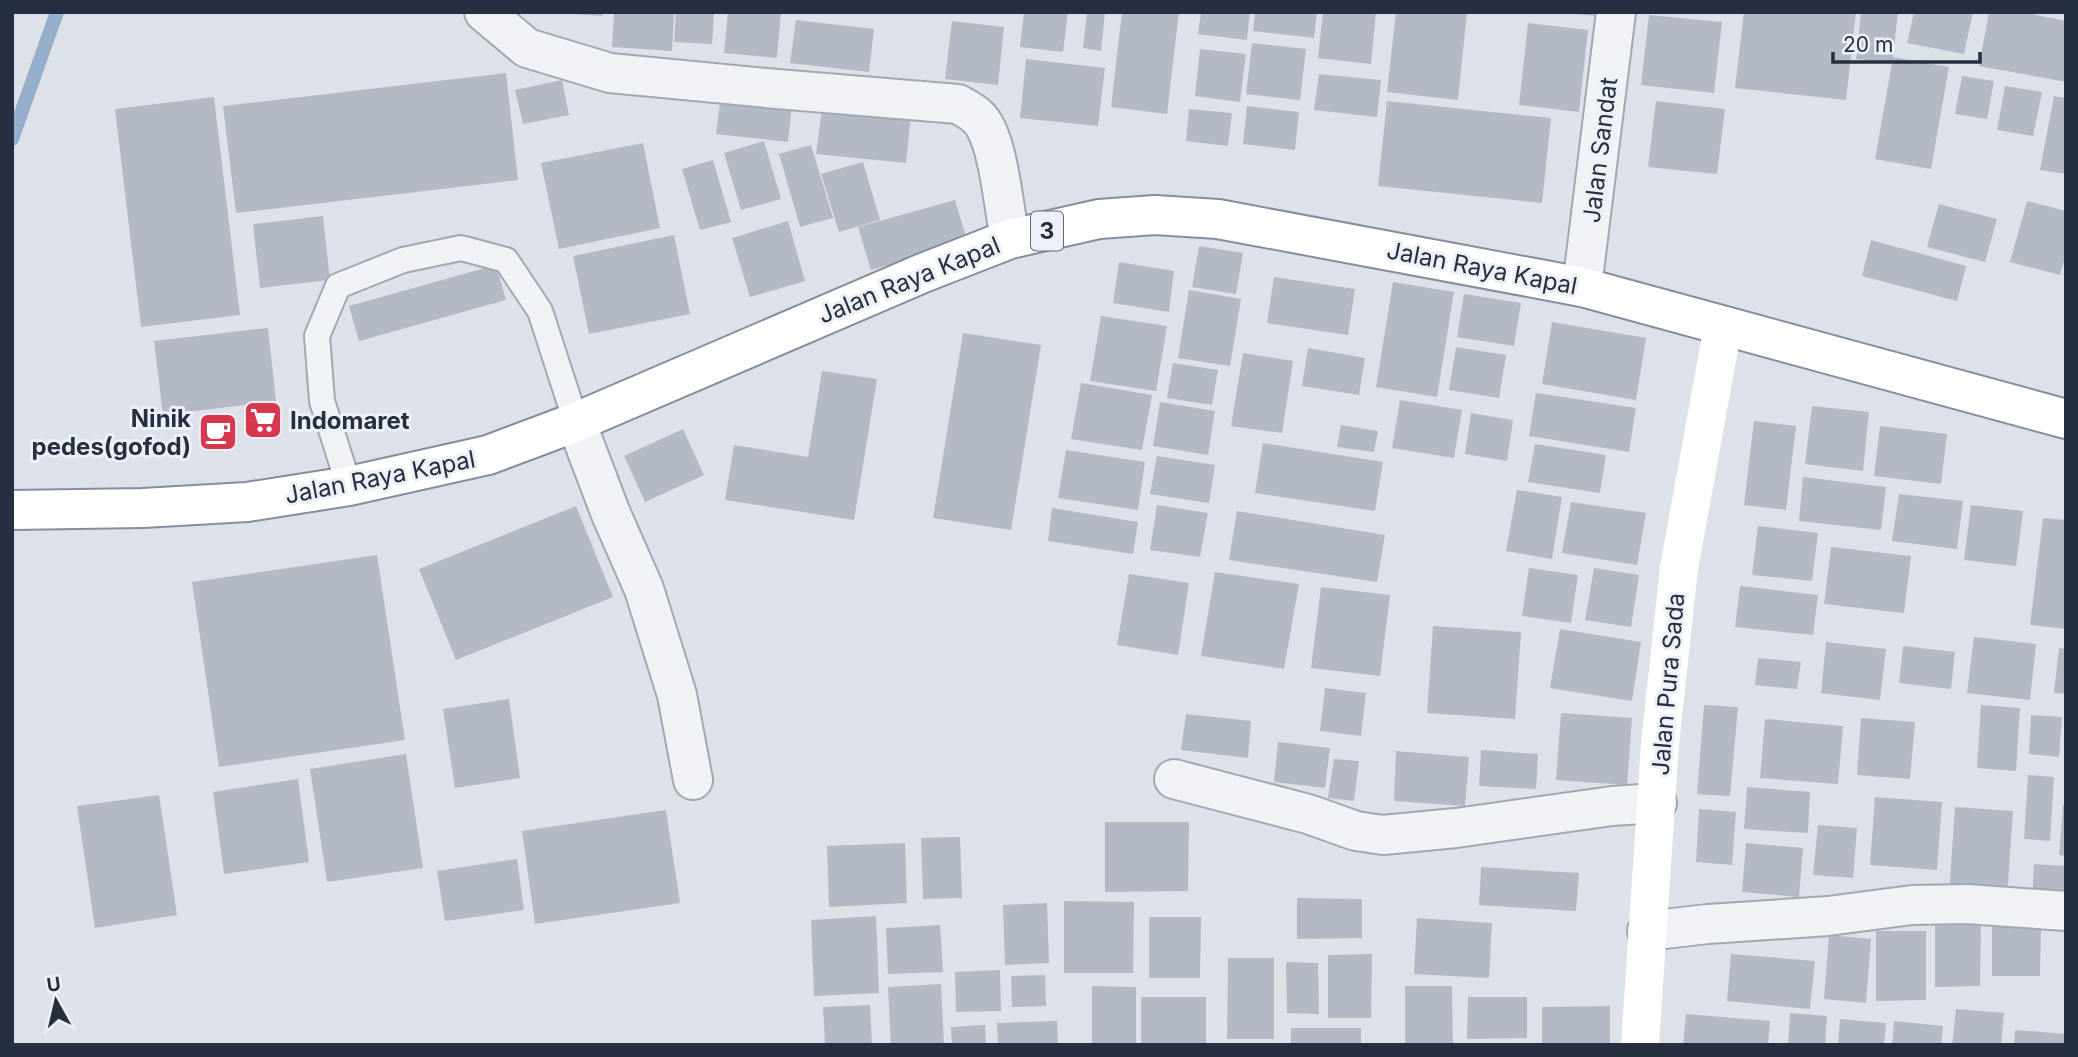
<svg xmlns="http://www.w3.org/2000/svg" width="2078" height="1057" font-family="Inter,sans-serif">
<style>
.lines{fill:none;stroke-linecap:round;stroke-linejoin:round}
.stream{stroke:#95aecb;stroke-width:14}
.building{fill:#b4bac5}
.lane-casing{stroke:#a2a8b2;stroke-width:28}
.street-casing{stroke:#a2a8b2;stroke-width:42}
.highway-casing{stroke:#848ea0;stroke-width:42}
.lane{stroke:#f0f2f6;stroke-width:24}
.street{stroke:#f0f2f6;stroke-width:38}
.secondary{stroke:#fff;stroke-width:38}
.highway{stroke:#fff;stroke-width:38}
.labels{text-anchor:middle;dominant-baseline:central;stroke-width:6;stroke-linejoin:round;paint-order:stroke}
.shield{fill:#edf0f6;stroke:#626977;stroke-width:2}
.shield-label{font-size:23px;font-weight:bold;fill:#262f40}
.street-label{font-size:24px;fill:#262f40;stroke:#edf0f6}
.poi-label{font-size:24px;font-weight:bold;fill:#262f40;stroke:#edf0f6;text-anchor:end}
</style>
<rect width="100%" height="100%" fill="#dde1e8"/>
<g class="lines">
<!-- stream -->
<path class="stream" d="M12 139 57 12"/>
</g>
<!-- building -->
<path class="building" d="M573 12H603L602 16 573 14Z
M614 12H674L672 51 612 47Z
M676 12H714L712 44 674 42Z
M728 12H781L777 58 724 53Z
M1024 12H1068L1063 52 1020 47Z
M1087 12H1105L1101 51 1083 48Z
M1122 12H1179L1167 114 1111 107Z
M1201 12H1250L1247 40 1198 34Z
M1255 12H1317L1314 38 1253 31Z
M1323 12H1376L1371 64 1318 58Z
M1396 12H1467L1458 100 1387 92Z
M1575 12H1607L1606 17 1575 14Z
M1744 12H1856L1846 100 1735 88Z
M1861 12H1898L1893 57 1949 67 1931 169 1875 159 1892 63 1856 59Z
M1914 12H1973L1964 54 1907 43Z
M1989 12H2022L2066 21V82L1979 66Z
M1649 15 1722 22 1714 93 1641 85Z
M796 20 874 29 869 72 790 63Z
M952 21 1004 27 998 85 945 79Z
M1528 23 1588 30 1579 112 1519 105Z
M1252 43 1306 49 1300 100 1246 94Z
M1200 49 1246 54 1240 102 1195 96Z
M1026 59 1105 68 1098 126 1020 118Z
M506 73 518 180 236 213 223 106Z
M1319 74 1381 80 1377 117 1314 110Z
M1962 76 1994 81 1987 119 1955 114Z
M562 80 569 115 523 124 515 90Z
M2005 86 2042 92 2033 136 1997 130Z
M722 87 793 96 788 142 716 134Z
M824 95 912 105 906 163 816 154Z
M2054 96 2066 98V174L2040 170Z
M214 97 240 315 141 327 115 109Z
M1387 101 1551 118 1542 203 1378 186Z
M1656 101 1725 109 1717 174 1648 167Z
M1247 106 1299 112 1295 150 1243 144Z
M1189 109 1232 113 1228 146 1186 141Z
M764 141 781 199 741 210 724 153Z
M643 143 660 228 559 249 541 163Z
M811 145 833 218 800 227 779 154Z
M713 160 731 222 700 230 682 169Z
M863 162 880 220 839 232 821 174Z
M955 200 968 243 871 270 858 227Z
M2027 201 2066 211V255L2060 275 2010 262Z
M1939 204 1997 219 1985 262 1927 247Z
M323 216 330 280 260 288 253 224Z
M788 221 805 281 750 297 732 238Z
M674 235 690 314 589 334 573 256Z
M1871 240 1966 266 1957 301 1862 276Z
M1199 246 1243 253 1236 294 1192 287Z
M1119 262 1174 271 1169 312 1113 303Z
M496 265 506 300 359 341 349 306Z
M1274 277 1355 289 1348 335 1267 323Z
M1393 282 1454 292 1437 397 1376 387Z
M1189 290 1241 299 1230 366 1178 358Z
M1464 294 1521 303 1514 346 1457 337Z
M1101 316 1167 326 1156 391 1090 381Z
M1552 322 1646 338 1636 400 1542 384Z
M268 328 276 401 163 415 154 341Z
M963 333 1041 345 1011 530 933 518Z
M1456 347 1506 355 1499 398 1449 390Z
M1308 348 1365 358 1359 395 1302 386Z
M1243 353 1293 361 1282 433 1231 426Z
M1173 363 1218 370 1212 405 1167 398Z
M822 371 877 379 854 520 725 500 734 445 808 457Z
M1081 383 1152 395 1142 450 1071 439Z
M1536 393 1636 408 1629 452 1529 436Z
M1400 400 1462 410 1454 458 1392 448Z
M1160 402 1215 411 1208 455 1153 446Z
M1812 406 1869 412 1863 471 1805 464Z
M1471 413 1513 420 1507 461 1465 454Z
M1754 421 1796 426 1786 510 1744 505Z
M1341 425 1378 431 1374 452 1337 447Z
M1880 426 1947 434 1941 484 1874 476Z
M683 429 704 475 645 502 624 456Z
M1263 443 1383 462 1375 511 1255 493Z
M1535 444 1606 455 1600 493 1528 482Z
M1066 450 1145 462 1138 510 1058 498Z
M1157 456 1215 465 1209 503 1150 494Z
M1803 477 1886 487 1881 530 1799 521Z
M1517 490 1562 497 1552 559 1506 551Z
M1899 494 1963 501 1957 549 1892 541Z
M1571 502 1646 513 1637 565 1562 553Z
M1157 505 1208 513 1200 557 1150 550Z
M1971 505 2023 511 2016 566 1964 560Z
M576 506 613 597 456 660 419 569Z
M1052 508 1138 522 1133 554 1048 541Z
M1237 511 1385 535 1377 582 1229 560Z
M2043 518 2066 520V629L2030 625Z
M1758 526 1818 533 1812 581 1752 575Z
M1831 547 1911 556 1904 613 1824 604Z
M377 555 405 740 219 767 192 582Z
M1529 568 1578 575 1571 623 1522 616Z
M1594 568 1639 575 1631 627 1585 620Z
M1215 572 1299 584 1284 669 1201 656Z
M1129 574 1189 583 1178 655 1117 645Z
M1740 586 1818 595 1813 635 1735 627Z
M1321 587 1390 595 1380 676 1311 668Z
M1433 626 1521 632 1515 719 1427 713Z
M1560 629 1641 642 1632 701 1550 688Z
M1974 637 2036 644 2030 700 1967 693Z
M1826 642 1886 649 1880 700 1821 693Z
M1903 646 1955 652 1951 689 1899 683Z
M2059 648 2066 649V694L2054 693Z
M1758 658 1801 662 1797 689 1755 685Z
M1325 688 1366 693 1361 736 1320 731Z
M509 699 520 778 455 788 443 709Z
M1704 705 1738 707 1730 796 1697 794Z
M1981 705 2020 708 2016 771 1977 768Z
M1561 713 1632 718 1627 785 1556 780Z
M1186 714 1251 721 1248 758 1181 750Z
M2031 715 2062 717 2059 757 2029 754Z
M1861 718 1915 722 1910 779 1857 775Z
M1765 719 1843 726 1838 784 1760 778Z
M1278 742 1330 748 1325 788 1274 782Z
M1481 750 1538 754 1536 789 1479 786Z
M1396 751 1469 757 1465 806 1394 801Z
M406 754 423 868 327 882 310 769Z
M1334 759 1359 761 1354 801 1328 798Z
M2028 775 2054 777 2050 841 2024 839Z
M298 779 309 862 224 874 213 792Z
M1747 787 1810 792 1808 833 1744 829Z
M159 795 177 915 95 928 77 806Z
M1875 797 1942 802 1937 870 1870 865Z
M2063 805H2066V856L2059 855Z
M1955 807 2013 811 2007 897 1949 894Z
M1699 809 1736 812 1732 865 1696 862Z
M666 810 680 903 535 924 522 831Z
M1105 822H1189L1188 891 1105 892Z
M1818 825 1857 828 1853 878 1813 875Z
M960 837 962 898 923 899 921 838Z
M905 843 907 903 829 907 827 846Z
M1746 843 1803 848 1799 897 1742 892Z
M517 859 524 910 445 921 437 871Z
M2034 864 2066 866V907L2032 904Z
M1481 867 1579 873 1576 911 1479 905Z
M1297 898 1362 899V938L1297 939Z
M1064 901 1134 902 1133 973H1064Z
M1047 903 1049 963 1005 965 1003 905Z
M876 916 879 993 814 996 811 920Z
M1149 917H1201L1200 978H1149Z
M1417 918 1492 923 1489 978 1414 974Z
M1992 921H2041L2040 976H1992Z
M1935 924 1981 925 1980 986 1935 987Z
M940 925 943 972 888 974 886 928Z
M1876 931H1926V1000L1876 1001Z
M1829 935 1871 939 1866 1003 1824 999Z
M1372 954 1371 1018H1328V955Z
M1731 954 1815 961 1810 1009 1727 1001Z
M1228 958H1274V1039H1227Z
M1286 962 1318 963 1319 1014 1287 1013Z
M1000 970 1001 1011 956 1012 955 972Z
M1045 975 1046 1006 1012 1007 1011 976Z
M941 984 944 1045H891L888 987Z
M1092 986 1136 987V1045H1092Z
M1405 986H1452L1453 1045H1405Z
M1141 997H1206V1045H1141Z
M1468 997H1527V1038L1467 1039Z
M870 1005 872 1045H825L823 1007Z
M1610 1006V1045H1542V1007Z
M1956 1009 2004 1013 2001 1045H1952Z
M1790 1013 1827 1016 1825 1045H1788Z
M1686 1014 1770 1021 1768 1045H1683Z
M1840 1019 1886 1023 1884 1045H1838Z
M1057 1021 1058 1045H998L997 1023Z
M1894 1021 1943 1026 1941 1045H1892Z
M985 1025 986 1045H952L951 1027Z
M1291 1028H1361V1045H1291Z
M2015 1030 2066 1034V1045H2014Z"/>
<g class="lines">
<!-- lane casing -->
<g class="lane-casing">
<path id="lane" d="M349 486 322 401 317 336 338 286 403 260 461 248 506 260 540 311 576 422"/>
</g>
<!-- street casing -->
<g class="street-casing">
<path id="street" d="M484 12 527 48 610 73 777 89 958 104C968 110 978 114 984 125 999 149 1004 209 1010 239
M1582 287 1616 12
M576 422 611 514 644 589 677 695 693 780
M1174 779 1308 814 1356 831 1383 835 1456 828 1612 806 1657 803
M1647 931 1708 924 1828 916 1912 905 1967 904 2066 911"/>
</g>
<!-- highway casing -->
<g class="highway-casing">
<path id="highway" d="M12 510 143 508 247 502 349 486 488 455 576 422 923 273 1010 239 1099 219 1155 215 1218 219 1582 287 2066 419"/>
</g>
<!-- lane -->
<use href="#lane" class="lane"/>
<!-- street -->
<use href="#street" class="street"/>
<!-- secondary -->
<path class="secondary" d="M1640 1045 1660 744 1679 568 1723 326"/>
<!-- highway -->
<use href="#highway" class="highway"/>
</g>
<!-- icons -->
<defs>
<g id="supermarket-square" transform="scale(2.0125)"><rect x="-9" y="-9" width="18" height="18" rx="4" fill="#d7384d" stroke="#edf0f6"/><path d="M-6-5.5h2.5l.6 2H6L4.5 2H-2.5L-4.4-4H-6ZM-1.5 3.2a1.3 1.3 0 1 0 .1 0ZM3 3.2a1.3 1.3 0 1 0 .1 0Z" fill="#fff"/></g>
<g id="cafe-square" transform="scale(2.0125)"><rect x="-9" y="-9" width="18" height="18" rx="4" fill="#d7384d" stroke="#edf0f6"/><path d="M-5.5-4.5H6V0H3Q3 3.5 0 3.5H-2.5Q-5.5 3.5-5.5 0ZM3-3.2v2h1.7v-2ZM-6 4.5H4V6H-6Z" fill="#fff"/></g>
</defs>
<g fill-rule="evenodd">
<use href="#supermarket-square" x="263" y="420"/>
<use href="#cafe-square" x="218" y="432"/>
</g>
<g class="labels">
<!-- shield labels -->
<rect class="shield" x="1031" y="211.5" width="32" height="39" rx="5"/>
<g class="shield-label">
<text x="1047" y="231">3</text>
</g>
<!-- street labels -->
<g class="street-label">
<text transform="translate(1600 150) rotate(-83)">Jalan Sandat</text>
<text transform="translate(1482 268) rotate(11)">Jalan Raya Kapal</text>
<text transform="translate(909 280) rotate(-22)">Jalan Raya Kapal</text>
<text transform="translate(380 477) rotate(-11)">Jalan Raya Kapal</text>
<text transform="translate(1668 684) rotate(-85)">Jalan Pura Sada</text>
</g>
<!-- poi labels -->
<g class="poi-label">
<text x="191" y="418">Ninik<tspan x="191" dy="28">pedes(gofod)</tspan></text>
<text x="290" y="420" text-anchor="start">Indomaret</text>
</g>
</g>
<!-- border -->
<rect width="2078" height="1057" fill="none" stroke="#262f40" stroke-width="28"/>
<!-- north arrow -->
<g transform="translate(56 1001) rotate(352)" stroke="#edf0f6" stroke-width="5" paint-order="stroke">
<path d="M0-5L12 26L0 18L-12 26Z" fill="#262f40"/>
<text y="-10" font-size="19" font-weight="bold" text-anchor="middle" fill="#262f40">U</text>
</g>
<!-- scale -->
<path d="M1833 52v10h147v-10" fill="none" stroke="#262f40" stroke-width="3.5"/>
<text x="1843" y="52" font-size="21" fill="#262f40" stroke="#edf0f6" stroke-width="5" paint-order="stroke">20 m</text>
</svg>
